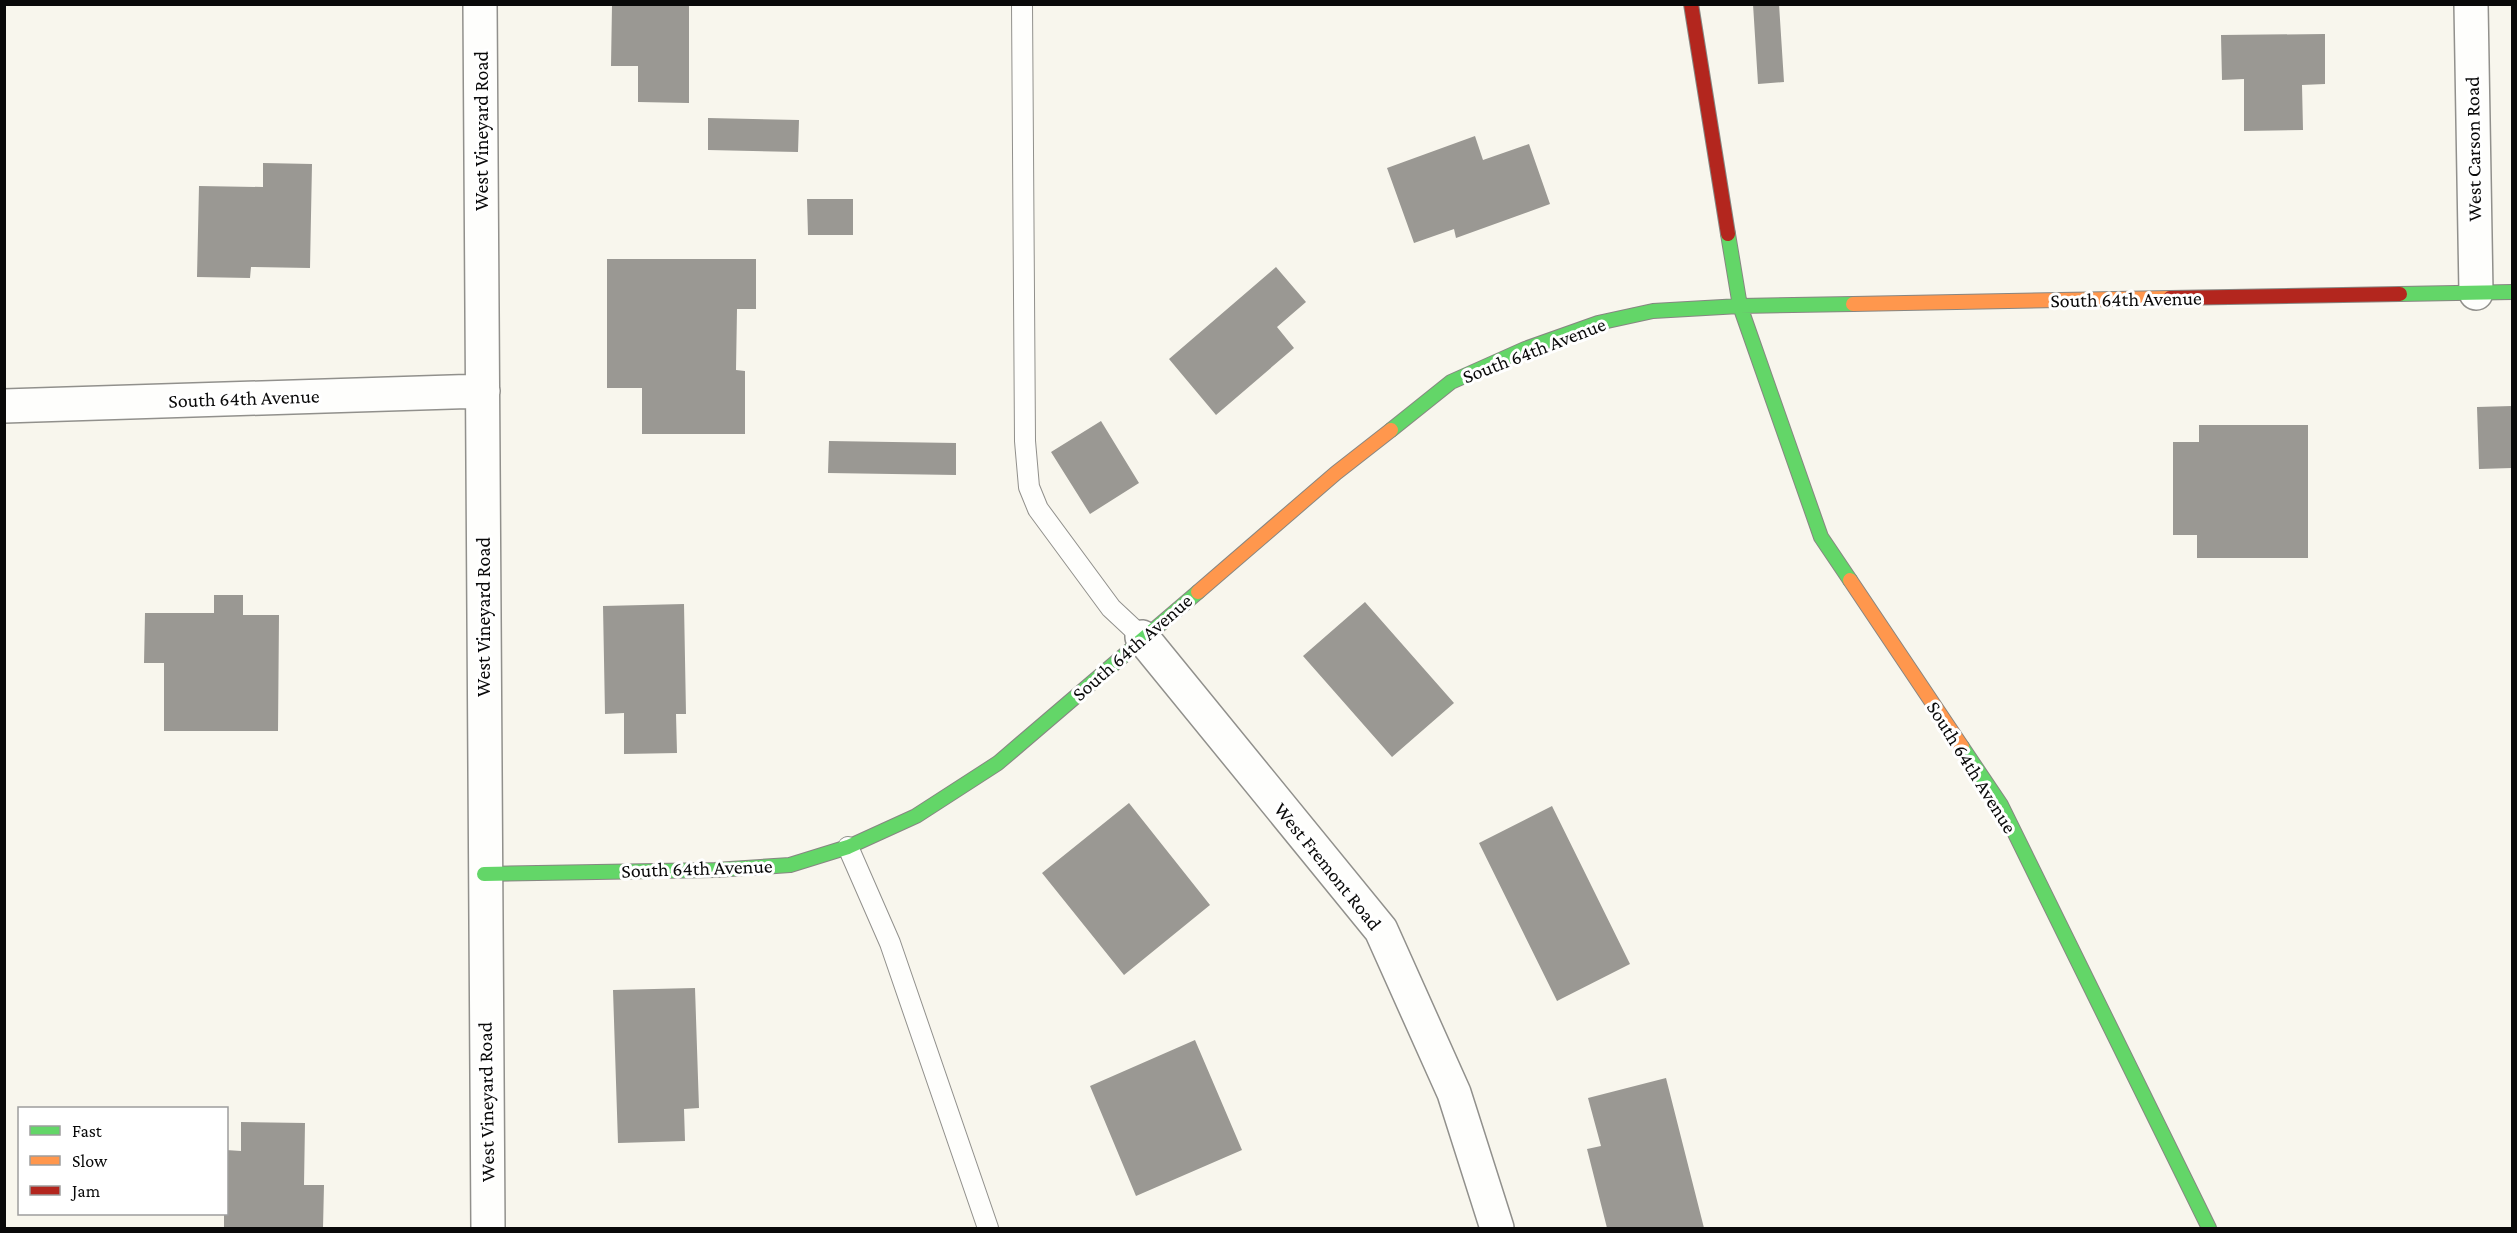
<svg xmlns="http://www.w3.org/2000/svg" width="2517" height="1233" font-family="'Crimson Pro',serif">
<style>
.building{fill:#9a9893}
.lines{fill:none;stroke-linecap:round;stroke-linejoin:round}
.lane-casing{stroke:#91908c;stroke-width:22}
.street-casing{stroke:#91908c;stroke-width:36}
.fast-casing{stroke:#878682;stroke-width:16}
.slow-casing{stroke:#878682;stroke-width:16}
.jam-casing{stroke:#878682;stroke-width:16}
.lane{stroke:#fefefc;stroke-width:20}
.street{stroke:#fefefc;stroke-width:33}
.fast{stroke:#63d668;stroke-width:14}
.slow{stroke:#ff974d;stroke-width:14}
.jam{stroke:#b3261e;stroke-width:14}
.labels{text-anchor:middle;dominant-baseline:central;stroke-width:6;stroke-linejoin:round;paint-order:stroke}
.street-label{font-size:20px;fill:#090909;stroke:#fff}
</style>
<rect width="100%" height="100%" fill="#f8f6ed"/>
<!-- building -->
<path class="building" d="M1753 4H1779L1784 82 1758 84Z
M612 5H689V103L638 102V66H611Z
M2325 34V84L2302 85 2303 130 2244 131V79L2222 80 2221 35Z
M708 118 799 120 798 152 708 150Z
M1475 136 1483 160 1529 144 1550 204 1456 238 1454 229 1414 243 1387 168Z
M263 163 312 164 310 268 251 267 250 278 197 277 199 186 263 187Z
M807 199H853V235H808Z
M607 259H756V309H737L736 370 745 371V434H642V388H607Z
M1276 267 1306 302 1277 327 1294 348 1216 415 1169 359Z
M2512 406V468L2479 469 2477 407Z
M1101 421 1139 483 1090 514 1051 452Z
M2199 425H2308V558H2197V535H2173V442H2199Z
M829 441 956 443V475L828 473Z
M214 595H243V615H279L278 731H164V663H144L145 613H214Z
M1365 602 1454 703 1392 757 1303 656Z
M684 604 686 714H676L677 753 624 754V713L605 714 603 606Z
M1129 803 1210 905 1124 975 1042 873Z
M1552 806 1630 964 1557 1001 1479 843Z
M695 988 699 1108 684 1109 685 1141 618 1143 613 990Z
M1195 1040 1242 1150 1136 1196 1090 1086Z
M1666 1078 1704 1228H1607L1587 1149 1601 1146 1588 1098Z
M241 1122 305 1123 304 1185H324L323 1228H224V1214H226V1150L241 1151Z"/>
<g class="lines">
<!-- lane casing -->
<g class="lane-casing">
<path id="lane" d="M1022 4 1025 441 1029 487 1038 509 1111 608 1142 637
M848 847 890 943 988 1228"/>
</g>
<!-- street casing -->
<g class="street-casing">
<path id="street" d="M480 4 488 1228
M2471 4 2476 293
M4 406 483 391
M1142 637 1381 930 1454 1093 1497 1228"/>
</g>
<!-- fast casing -->
<g class="fast-casing">
<path id="fast" d="M1728 234 1740 306 1821 537 1850 580
M2400 294 2512 292
M1391 430 1451 382 1525 349 1598 323 1653 311 1740 306 1853 304
M1962 747 2001 805 2209 1228
M484 874 715 870 790 865 848 847 916 816 998 763 1198 592"/>
</g>
<!-- slow casing -->
<g class="slow-casing">
<path id="slow" d="M1853 304 2170 298
M1850 580 1962 747
M1198 592 1336 473 1391 430"/>
</g>
<!-- jam casing -->
<g class="jam-casing">
<path id="jam" d="M1691 4 1728 234
M2170 298 2400 294"/>
</g>
<!-- lane -->
<use href="#lane" class="lane"/>
<!-- street -->
<use href="#street" class="street"/>
<!-- fast -->
<use href="#fast" class="fast"/>
<!-- slow -->
<use href="#slow" class="slow"/>
<!-- jam -->
<use href="#jam" class="jam"/>
</g>
<g class="labels">
<!-- street labels -->
<g class="street-label">
<text transform="translate(481 131) rotate(-90)">West Vineyard Road</text>
<text transform="translate(2473 149) rotate(-91)">West Carson Road</text>
<text transform="translate(2126 299) rotate(-1)">South 64th Avenue</text>
<text transform="translate(1534 350) rotate(-21)">South 64th Avenue</text>
<text transform="translate(244 398) rotate(-2)">South 64th Avenue</text>
<text transform="translate(483 617) rotate(-90)">West Vineyard Road</text>
<text transform="translate(1132 647) rotate(-41)">South 64th Avenue</text>
<text transform="translate(1972 767) rotate(58)">South 64th Avenue</text>
<text transform="translate(1328 866) rotate(51)">West Fremont Road</text>
<text transform="translate(697 868) rotate(-2)">South 64th Avenue</text>
<text transform="translate(486 1102) rotate(-91)">West Vineyard Road</text>
</g>
</g>
<!-- border -->
<rect width="2517" height="1233" fill="none" stroke="#090909" stroke-width="12"/>
<!-- legend -->
<rect x="18" y="1107" width="210" height="108" fill="#ffffff" stroke="#9d9d9d" stroke-width="1.5"/>
<rect x="30" y="1126" width="30" height="9" fill="#63d668" stroke="#9d9d9d" stroke-width="1.5"/>
<text x="72" y="1137" font-size="18" fill="#090909">Fast</text>
<rect x="30" y="1156" width="30" height="9" fill="#ff974d" stroke="#9d9d9d" stroke-width="1.5"/>
<text x="72" y="1167" font-size="18" fill="#090909">Slow</text>
<rect x="30" y="1186" width="30" height="9" fill="#b3261e" stroke="#9d9d9d" stroke-width="1.5"/>
<text x="72" y="1197" font-size="18" fill="#090909">Jam</text>
</svg>
